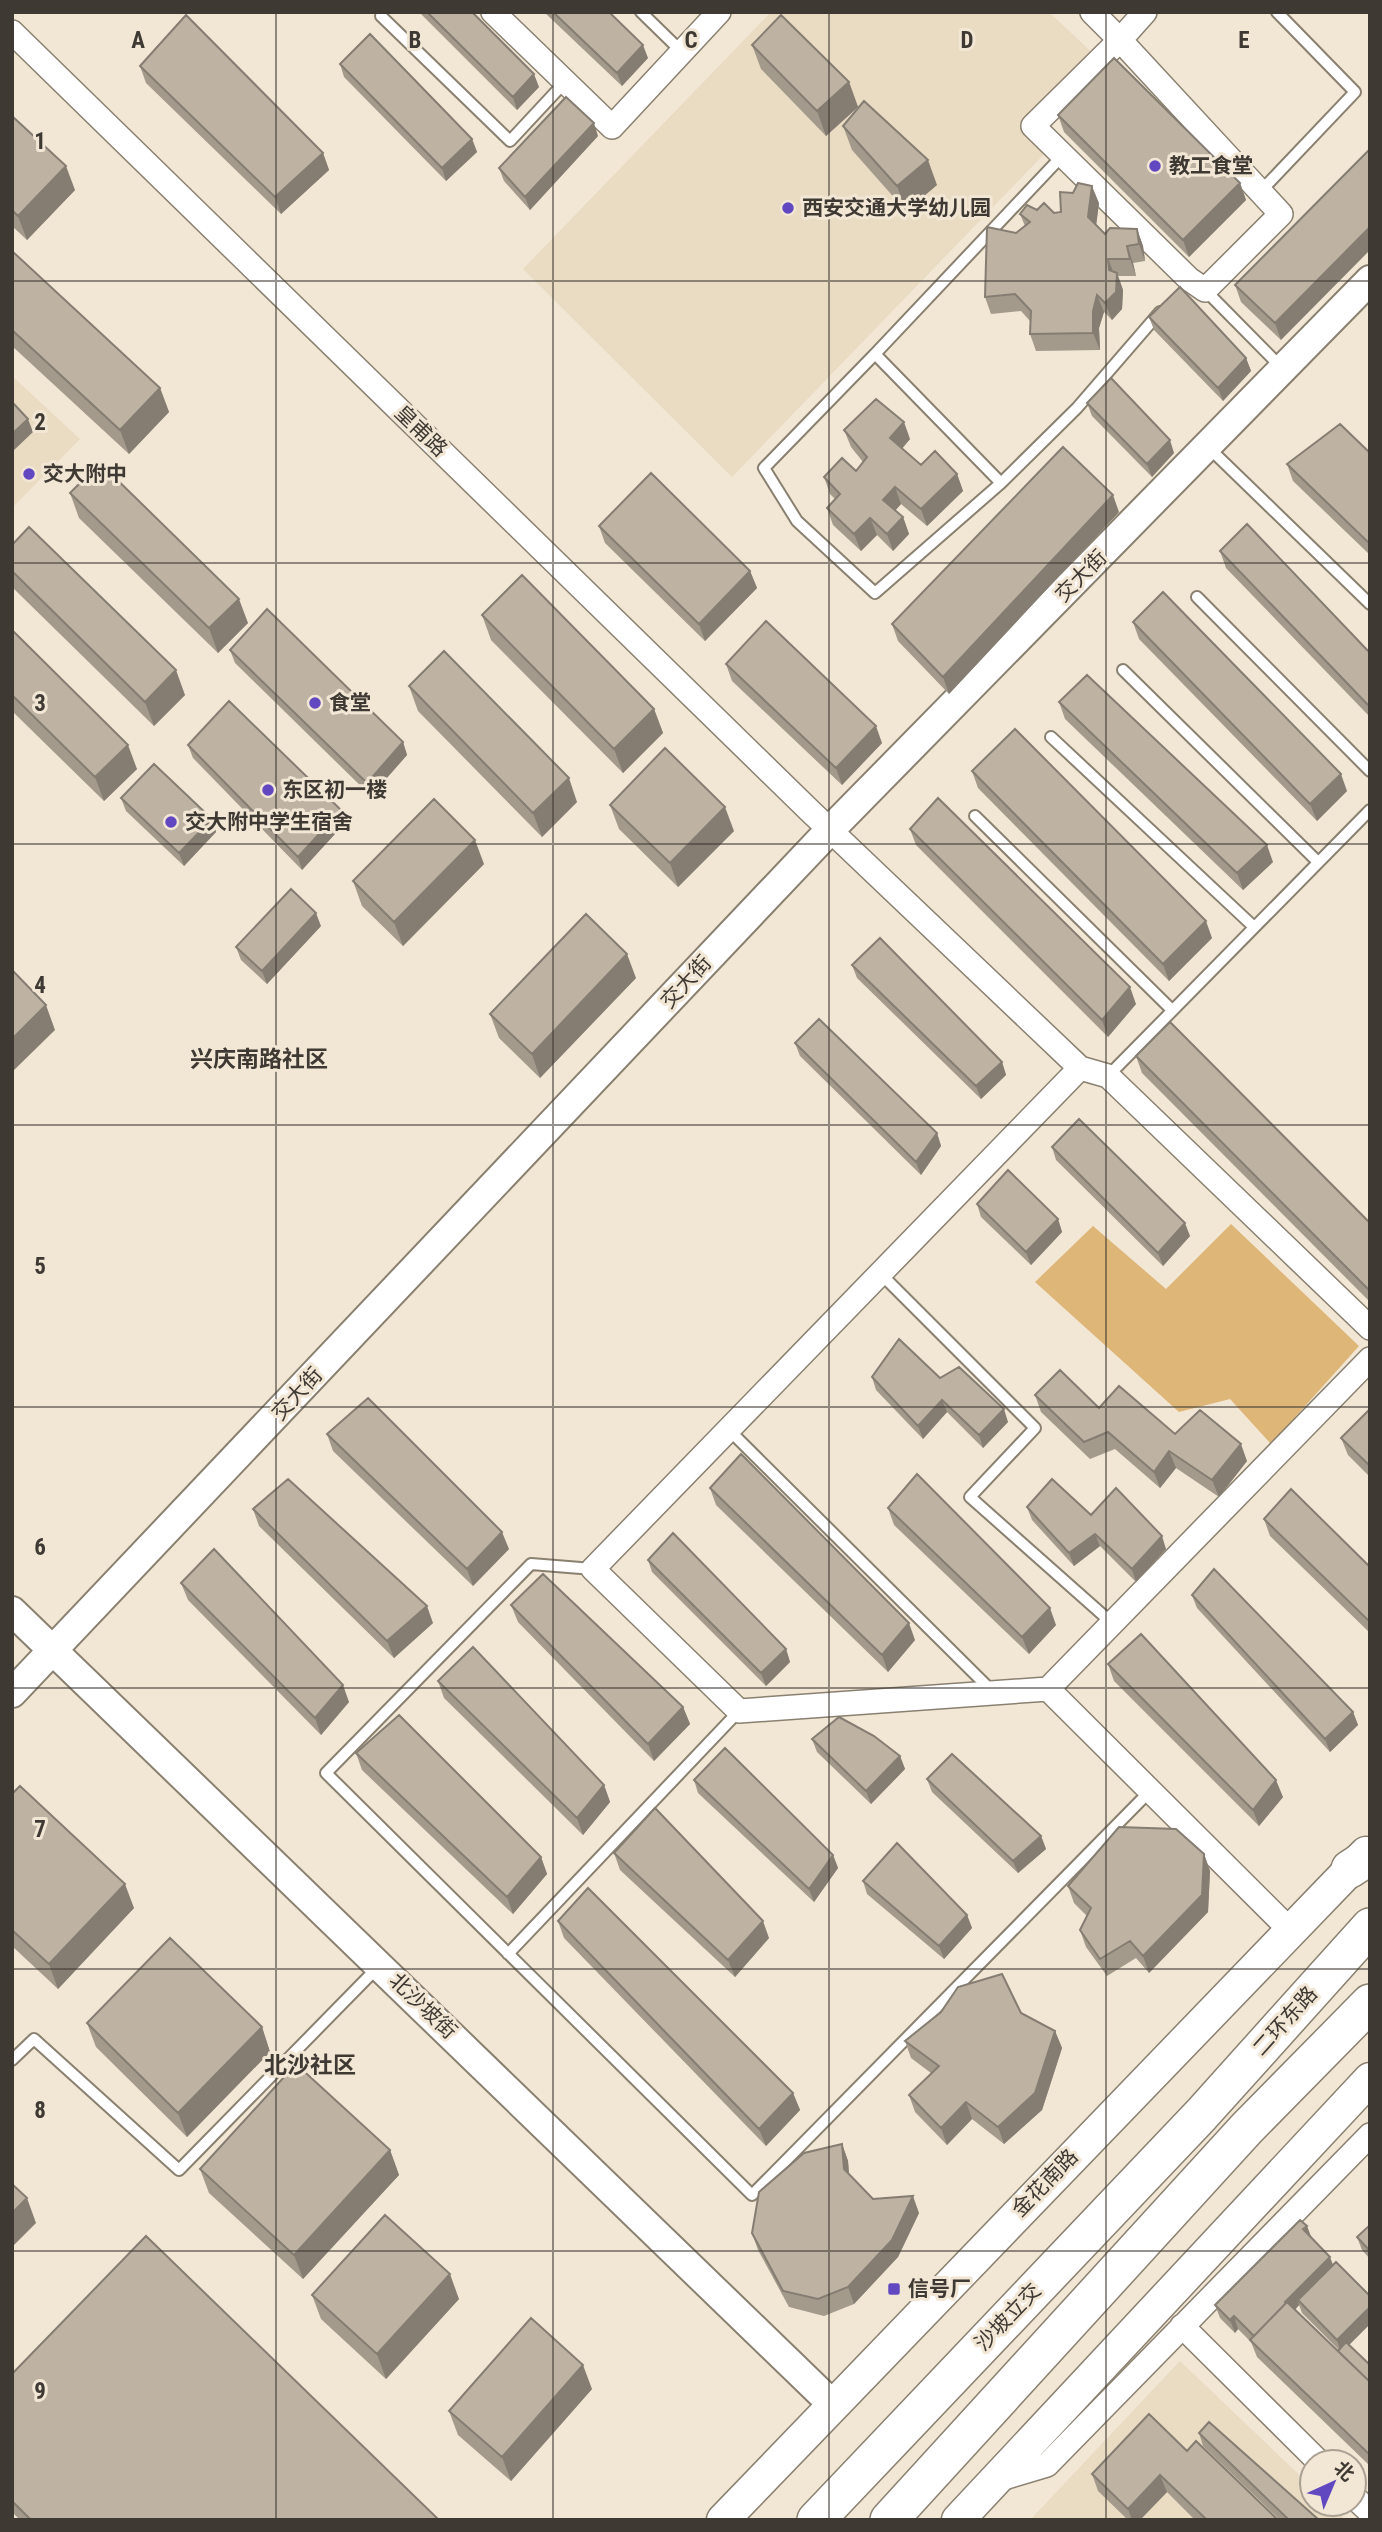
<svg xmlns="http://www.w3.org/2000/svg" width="1382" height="2532" font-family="'Roboto Condensed','Noto Sans SC',sans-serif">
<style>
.built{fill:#eadbc3}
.green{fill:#deb677}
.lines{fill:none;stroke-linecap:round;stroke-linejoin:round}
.service-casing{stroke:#8a8070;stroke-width:14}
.minor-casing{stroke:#8a8070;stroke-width:26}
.tertiary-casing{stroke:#8a8070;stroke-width:32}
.secondary-casing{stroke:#8a8070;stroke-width:35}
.trunk-casing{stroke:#8a8070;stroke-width:40}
.service{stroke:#fff;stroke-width:10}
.minor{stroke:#fff;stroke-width:23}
.tertiary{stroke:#fff;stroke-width:28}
.secondary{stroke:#fff;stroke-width:32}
.trunk{stroke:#fff;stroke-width:37}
.wall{fill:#a39a8c;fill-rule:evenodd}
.shaded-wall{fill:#857d72}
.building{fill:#beb3a3;stroke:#857d72;stroke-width:2}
.grid{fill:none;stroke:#3e3933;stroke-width:2;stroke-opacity:0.55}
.poi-dot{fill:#6248c0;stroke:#f2e6d5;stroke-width:2.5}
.labels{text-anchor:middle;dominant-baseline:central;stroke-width:6;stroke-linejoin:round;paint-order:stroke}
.poi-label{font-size:21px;font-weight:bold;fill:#3e3933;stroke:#f2e6d5;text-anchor:start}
.street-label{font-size:21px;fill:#3e3933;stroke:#f2e6d5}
.neighbourhood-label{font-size:23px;font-weight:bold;fill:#3e3933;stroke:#f2e6d5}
.grid-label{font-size:23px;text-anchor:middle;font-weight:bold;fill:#3e3933;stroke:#f2e6d5;stroke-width:6;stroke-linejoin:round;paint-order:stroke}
</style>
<rect width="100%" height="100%" fill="#f2e6d5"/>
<!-- built -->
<path class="built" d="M771 12H1049L1100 60 1033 125 1052 146 732 477 523 269Z
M12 376 80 439 12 508Z
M1180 2361 1312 2487V2504H1330L1346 2520H1030Z"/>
<!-- green -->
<path class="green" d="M1231 1224 1359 1346 1271 1444 1230 1399 1179 1412 1035 1282 1093 1226 1166 1289Z"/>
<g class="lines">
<!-- service casing -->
<g class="service-casing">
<path id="service" d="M641 12 682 52
M381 16 510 141 565 82
M1062 156 875 354 1001 483 1077 408 1160 312
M1260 192 1355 92 1277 12
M1205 290 1282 368
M875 354 764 468 797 521 875 593 1001 483
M1208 447 1370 604
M1197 597 1370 771
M1123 670 1318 862
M1051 737 1254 927
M975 816 1172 1010
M1108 1076 1370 810
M881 1274 1035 1428 970 1497 1112 1623
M728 1429 992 1691
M593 1569 531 1564 326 1773 752 2195 1151 1790
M508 1954 739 1711
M12 2060 34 2039 179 2170 379 1966"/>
</g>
<!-- minor casing -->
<g class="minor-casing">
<path id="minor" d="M493 12 612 127 719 12
M1092 12 1120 40 1033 126 1189 279 1205 290 1281 214 1120 40 1145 12
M12 32 810 811 1080 1068 1108 1076 1370 1328
M1048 1689 739 1711 593 1569 1080 1068
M1290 1930 1048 1689 1370 1359
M1182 2326 1319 2462
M997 2480 1047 2465 1370 2135
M1354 2497 1370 2512"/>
</g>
<!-- tertiary casing -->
<g class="tertiary-casing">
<path id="tertiary" d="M12 1611 832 2404
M12 1693 830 830 1370 280"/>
</g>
<!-- secondary casing -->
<g class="secondary-casing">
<path id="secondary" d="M723 2520 1366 1853
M958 2520 1370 2079"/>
</g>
<!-- trunk casing -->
<g class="trunk-casing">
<path id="trunk" d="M1350 1869 1370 1856
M816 2520 1201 2115 1370 1927
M889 2520 1247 2128 1370 2003"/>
</g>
<!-- service -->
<use href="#service" class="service"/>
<!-- minor -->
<use href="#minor" class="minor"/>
<!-- tertiary -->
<use href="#tertiary" class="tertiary"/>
<!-- secondary -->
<use href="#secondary" class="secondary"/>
<!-- trunk -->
<use href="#trunk" class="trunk"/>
</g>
<!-- wall -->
<path class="wall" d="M419 12H472L539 87 517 110Z
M544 12H609L648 58 622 86Z
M752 45 849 82 858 107 826 136 761 69Z
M340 64 472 139 477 152 446 181 344 77Z
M140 66 323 153 329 170 281 214 146 83Z
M1058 115 1240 183 1246 200 1189 257 1064 132Z
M12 116 75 190 27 240 12 226Z
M843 126 937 185 906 211 852 150Z
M598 136 530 210 504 181 499 168Z
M1370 149 1281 340 1241 302 1235 285Z
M1099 203 1096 225 1105 234 1137 229 1143 246 1145 261 1133 263 1136 276H1118L1123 290 1122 309 1112 320 1104 312 1099 328 1100 350 1036 351 1030 334V321L1021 311 991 314 985 297 1016 233 1025 226 1020 214 1037 210 1054 213 1061 212Z
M12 251 160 388 169 412 129 454 12 346Z
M1149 317 1246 358 1251 371 1223 401 1154 330Z
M1087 403 1174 453 1152 477 1092 416Z
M844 430 910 439 902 449 921 465 957 474 963 491 927 526 901 504 895 511 903 517 909 534 893 551 877 535 861 551 833 525 827 508 835 499 830 494 824 477 856 471 863 462 851 447Z
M1370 453V555L1293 481 1287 464Z
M70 493 248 623 218 653 79 518Z
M1119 512 949 694 898 641 892 624Z
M599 526 750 571 757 588 705 641 605 543Z
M12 545 185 695 154 726 12 587Z
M1220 551 1370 653V717L1226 568Z
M482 615 654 709 663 733 623 773 491 640Z
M1133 622 1347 791 1317 821 1139 639Z
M12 630 137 769 104 801 12 711Z
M230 650 403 742 407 755 371 796 235 663Z
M726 664 882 743 842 785 732 681Z
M409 686 577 802 542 837 418 711Z
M1059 702 1273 862 1243 890 1065 719Z
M188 745 345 823 302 870 193 758Z
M972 771 1212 938 1169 981 978 788Z
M121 798 212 819 216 832 184 866 126 811Z
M610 805 734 831 678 887 619 829Z
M910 829 1136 1004 1108 1037 916 845Z
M484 864 403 946 362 906 353 881Z
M321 926 267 984 241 960 236 947Z
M852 965 1002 1062 1006 1075 981 1099 857 978Z
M636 978 540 1078 499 1038 490 1014Z
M795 1043 937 1133 941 1146 921 1175 800 1056Z
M1136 1056 1370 1223V1302L1142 1073Z
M1052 1147 1190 1236 1163 1266 1056 1160Z
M977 1204 1058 1219 1062 1232 1031 1265 981 1217Z
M872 1377 940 1378 1008 1422 983 1448 947 1412 923 1439 876 1390Z
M1035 1395 1099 1408 1247 1461 1219 1497 1176 1468 1160 1488 1115 1449 1090 1459 1041 1412Z
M1370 1409V1477L1348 1455 1341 1438Z
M327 1434 509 1549 473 1586 333 1451Z
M710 1488 915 1640 888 1672 716 1505Z
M1027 1507 1091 1515 1166 1549 1136 1582 1100 1546 1074 1566 1032 1520Z
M888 1508 1056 1625 1029 1654 894 1525Z
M253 1509 433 1623 394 1658 259 1526Z
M1264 1519 1370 1567V1633L1270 1536Z
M648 1560 786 1649 790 1662 766 1686 652 1572Z
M181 1583 349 1702 321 1735 188 1600Z
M1192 1595 1353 1712 1358 1725 1330 1752 1197 1608Z
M511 1605 683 1707 690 1724 654 1761 518 1622Z
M1108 1664 1283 1797 1259 1826 1114 1681Z
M438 1681 604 1785 610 1802 583 1835 444 1698Z
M812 1739 900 1756 905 1769 871 1804 817 1752Z
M356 1753 541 1857 547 1874 513 1914 362 1770Z
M927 1779 1041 1836 1046 1849 1018 1873 932 1792Z
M694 1780 833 1855 838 1868 814 1902 698 1793Z
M12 1794 134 1908 58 1989 12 1946Z
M614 1853 769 1938 735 1977 620 1870Z
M1204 1854 1210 1871 1208 1912 1149 1973 1136 1958 1107 1976 1086 1947 1080 1930 1087 1916 1074 1903 1068 1886Z
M863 1881 967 1915 972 1928 944 1959 867 1894Z
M558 1921 793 2093 800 2110 766 2146 564 1938Z
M1021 2013 1055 2031 1062 2048 1042 2110 1004 2144 972 2119 947 2145 915 2112 909 2095 931 2073 911 2058 905 2041Z
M87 2023 262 2027 270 2052 187 2137 96 2047Z
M842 2144 848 2161 849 2174 873 2199 919 2213 898 2257 854 2304 824 2316 789 2307 758 2250 752 2233Z
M390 2150 399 2175 303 2279 209 2193 200 2169Z
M1370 2225V2259L1362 2250 1357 2237Z
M1311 2237 1333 2265 1370 2324 1349 2345 1370 2365V2466L1257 2357 1251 2342 1238 2329 1235 2333 1220 2318 1215 2305ZM1299 2305 1302 2313 1339 2350 1338 2351 1295 2310Z
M312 2295 459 2299 386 2379 321 2319Z
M12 2374 439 2520H20L12 2512Z
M592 2389 511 2481 458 2435 449 2411Z
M1199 2433 1319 2520H1280L1203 2446Z
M1187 2451 1278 2520H1195L1167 2492 1140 2520H1128L1098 2491 1092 2474Z"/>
<!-- shaded-wall -->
<path class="shaded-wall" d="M643 45 648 58 622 86 617 73Z
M534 74 539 87 517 110 513 97Z
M849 82 858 107 826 136 817 111Z
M594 123 598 136 530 210 525 197Z
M472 139 477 152 446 181 442 168Z
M323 153 329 170 281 214 275 197Z
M928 160 937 185 906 211 897 186Z
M66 166 75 190 27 240 18 216Z
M1240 183 1246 200 1189 257 1183 240Z
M1092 186 1099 203 1095 234 1088 217Z
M1370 227V250L1281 340 1275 323Z
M1137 229 1143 246 1145 261 1139 244Z
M1127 246 1133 263 1136 276 1130 259Z
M1108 259 1115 276 1109 270Z
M1117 273 1123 290 1122 309 1112 320 1105 303Z
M1097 295 1104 312 1099 328 1100 350 1093 333V311Z
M1246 358 1251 371 1223 401 1218 388Z
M160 388 169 412 129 454 120 430Z
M28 419 33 432 12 452V434Z
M904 422 910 439 896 455 890 438Z
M1170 440 1174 453 1152 477 1147 464Z
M957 474 963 491 927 526 921 509Z
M895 487 901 504 889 517 883 500Z
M1113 495 1119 512 949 694 943 677Z
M903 517 909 534 893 551 887 534Z
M870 518 877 535 861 551 854 534Z
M750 571 757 588 705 641 699 624Z
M239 599 248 623 218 653 209 628Z
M176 670 185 695 154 726 145 702Z
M654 709 663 733 623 773 614 749Z
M876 726 882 743 842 785 836 768Z
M403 742 407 755 371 796 367 783Z
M128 745 137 769 104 801 95 777Z
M1341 774 1347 791 1317 821 1310 804Z
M569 778 577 802 542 837 533 813Z
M725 807 734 831 678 887 670 863Z
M341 810 345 823 302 870 298 857Z
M212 819 216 832 184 866 179 853Z
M475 840 484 864 403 946 394 922Z
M1267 845 1273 862 1243 890 1237 873Z
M316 913 321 926 267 984 262 971Z
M1206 921 1212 938 1169 981 1163 964Z
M627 954 636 978 540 1078 532 1054Z
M1130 987 1136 1004 1108 1037 1102 1020Z
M46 1005 55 1030 12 1072V1039Z
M1002 1062 1006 1075 981 1099 976 1086Z
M937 1133 941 1146 921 1175 916 1162Z
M1058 1219 1062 1232 1031 1265 1026 1252Z
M1185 1223 1190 1236 1163 1266 1158 1253Z
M942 1400 947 1412 923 1439 918 1426Z
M1004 1409 1008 1422 983 1448 979 1435Z
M1241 1444 1247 1461 1219 1497 1212 1480Z
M1169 1451 1176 1468 1160 1488 1154 1472Z
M502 1532 509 1549 473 1586 467 1569Z
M1095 1534 1100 1546 1074 1566 1069 1553Z
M1162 1536 1166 1549 1136 1582 1132 1569Z
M427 1606 433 1623 394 1658 387 1641Z
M1050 1608 1056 1625 1029 1654 1022 1637Z
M909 1623 915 1640 888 1672 882 1655Z
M786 1649 790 1662 766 1686 761 1673Z
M343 1685 349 1702 321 1735 315 1718Z
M683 1707 690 1724 654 1761 648 1744Z
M1353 1712 1358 1725 1330 1752 1325 1739Z
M900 1756 905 1769 871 1804 866 1791Z
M1276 1780 1283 1797 1259 1826 1253 1810Z
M604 1785 610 1802 583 1835 577 1818Z
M1041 1836 1046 1849 1018 1873 1013 1861Z
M1204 1854 1210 1871 1208 1912 1149 1973 1143 1956Z
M833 1855 838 1868 814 1902 809 1889Z
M541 1857 547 1874 513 1914 507 1897Z
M125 1884 134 1908 58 1989 49 1964Z
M967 1915 972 1928 944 1959 939 1946Z
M763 1921 769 1938 735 1977 728 1960Z
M262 2027 270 2052 187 2137 178 2113Z
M1055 2031 1062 2048 1042 2110 1004 2144 998 2127Z
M793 2093 800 2110 766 2146 759 2129Z
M966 2102 972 2119 947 2145 941 2128Z
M842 2144 848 2161 850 2186 844 2169Z
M390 2150 399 2175 303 2279 294 2255Z
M913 2196 919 2213 898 2257 854 2304 848 2287Z
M27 2198 36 2223 12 2247V2213Z
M1307 2226 1312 2239 1303 2229Z
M1330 2257 1335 2270 1298 2300 1299 2305 1291 2314 1285 2302Z
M450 2274 459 2299 386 2379 377 2354Z
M1370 2307V2324L1341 2353 1337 2340Z
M1234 2316 1238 2329 1235 2333 1230 2320Z
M583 2365 592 2389 511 2481 502 2457Z
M1160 2475 1167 2492 1140 2520H1132L1128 2509Z"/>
<!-- building -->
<path class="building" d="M427 12H472L534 74 513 97Z
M553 12H609L643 45 617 73Z
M186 15 323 153 275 197 140 66Z
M781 15 849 82 817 111 752 45Z
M370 34 472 139 442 168 340 64Z
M1114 58 1240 183 1183 240 1058 115Z
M566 97 594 123 525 197 499 168Z
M864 101 928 160 897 186 843 126Z
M12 116 66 166 18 216 12 210Z
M1370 149V227L1275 323 1235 285Z
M1078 183 1092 186 1088 217 1105 234 1110 228 1137 229 1139 244 1127 246 1130 259H1108L1109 270 1117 273 1116 292 1105 303 1097 295 1093 311V333L1030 334 1031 311 1015 294 985 297 987 227 1016 233 1030 222 1020 214 1027 205 1037 210 1044 203 1054 213 1061 212 1060 192 1073 193Z
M12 251 160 388 120 430 12 330Z
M1180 287 1246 358 1218 388 1149 317Z
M1111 378 1170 440 1147 464 1087 403Z
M876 399 904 422 890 438 921 465 935 451 957 474 921 509 895 487 883 500 903 517 887 534 870 518 854 534 827 508 840 494 824 477 842 458 856 471 867 457 844 430Z
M12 402 28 419 12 434Z
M1340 424 1370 453V544L1287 464Z
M1063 447 1113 495 943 677 892 624Z
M100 463 239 599 209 628 70 493Z
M651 473 750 571 699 624 599 526Z
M1247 524 1370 653V707L1220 551Z
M29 527 176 670 145 702 12 571V545Z
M522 575 654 709 614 749 482 615Z
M1163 592 1341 774 1310 804 1133 622Z
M267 609 403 742 367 783 230 650Z
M766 621 876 726 836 768 726 664Z
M12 630 128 745 95 777 12 695Z
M444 651 569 778 533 813 409 686Z
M1087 675 1267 845 1237 873 1059 702Z
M229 701 341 810 298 857 188 745Z
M1015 729 1206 921 1163 964 972 771Z
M665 748 725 807 670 863 610 805Z
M154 764 212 819 179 853 121 798Z
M938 798 1130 987 1102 1020 910 829Z
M434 799 475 840 394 922 353 881Z
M291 889 316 913 262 971 236 947Z
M586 914 627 954 532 1054 490 1014Z
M880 938 1002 1062 976 1086 852 965Z
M12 970 46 1005 12 1039Z
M819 1019 937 1133 916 1162 795 1043Z
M1170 1022 1370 1223V1291L1136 1056Z
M1079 1119 1185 1223 1158 1253 1052 1147Z
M1008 1170 1058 1219 1026 1252 977 1204Z
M899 1339 940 1378 959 1367 1004 1409 979 1435 942 1400 918 1426 872 1377Z
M1060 1370 1099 1408 1119 1386 1175 1434 1200 1410 1241 1444 1212 1480 1169 1451 1154 1472 1108 1432 1084 1442 1035 1395Z
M368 1398 502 1532 467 1569 327 1434Z
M1370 1409V1466L1341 1438Z
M741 1454 909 1623 882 1655 710 1488Z
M917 1474 1050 1608 1022 1637 888 1508Z
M288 1479 427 1606 387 1641 253 1509Z
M1052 1479 1091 1515 1116 1488 1162 1536 1132 1569 1095 1534 1069 1553 1027 1507Z
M1291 1489 1370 1567V1622L1264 1519Z
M673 1533 786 1649 761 1673 648 1560Z
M214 1549 343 1685 315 1718 181 1583Z
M1214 1569 1353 1712 1325 1739 1192 1595Z
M543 1574 683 1707 648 1744 511 1605Z
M1141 1634 1276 1780 1253 1810 1108 1664Z
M473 1647 604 1785 577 1818 438 1681Z
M399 1715 541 1857 507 1897 356 1753Z
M839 1717 874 1736 900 1756 866 1791 812 1739Z
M725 1748 833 1855 809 1889 694 1780Z
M952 1754 1041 1836 1013 1861 927 1779Z
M20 1786 125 1884 49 1964 12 1930V1794Z
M655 1808 763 1921 728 1960 614 1853Z
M1119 1827 1176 1829 1204 1854 1202 1895 1143 1956 1130 1941 1100 1959 1080 1930 1091 1908 1068 1886Z
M897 1843 967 1915 939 1946 863 1881Z
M588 1888 793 2093 759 2129 558 1921Z
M170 1938 262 2027 178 2113 87 2023Z
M1002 1974 1021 2013 1055 2031 1035 2093 998 2127 966 2102 941 2128 909 2095 939 2066 905 2041 941 2012 958 1987Z
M296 2064 390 2150 294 2255 200 2169Z
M842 2144 844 2169 873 2199 913 2196 892 2240 848 2287 818 2299 783 2291 752 2233 759 2192 804 2153Z
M12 2184 27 2198 12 2213Z
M385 2215 450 2274 377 2354 312 2295Z
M1300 2220 1307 2226 1303 2229 1330 2257 1285 2302 1286 2303 1254 2336 1234 2316 1230 2320 1215 2305Z
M1370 2225V2251L1357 2237Z
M146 2236 439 2520H31L12 2501V2374Z
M1336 2262 1370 2296V2307L1337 2340 1298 2300Z
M1287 2302 1370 2382V2455L1250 2340Z
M531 2318 583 2365 502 2457 449 2411Z
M1346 2342 1370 2365V2382L1338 2351Z
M1149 2414 1187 2451 1196 2441 1278 2520H1207L1160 2475 1128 2509 1092 2474Z
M1209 2422 1319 2520H1289L1199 2433Z"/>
<!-- grid -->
<path class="grid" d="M276 12V2520M553 12V2520M829 12V2520M1106 12V2520M12 281H1370M12 563H1370M12 844H1370M12 1125H1370M12 1407H1370M12 1688H1370M12 1969H1370M12 2251H1370"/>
<!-- markers -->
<g class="poi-dot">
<circle cx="1155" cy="166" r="7"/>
<circle cx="788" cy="208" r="7"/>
<circle cx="29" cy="474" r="7"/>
<circle cx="315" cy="703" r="7"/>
<circle cx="268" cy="790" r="7"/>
<circle cx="171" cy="822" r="7"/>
<rect x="887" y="2282" width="14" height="14" rx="3.5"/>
</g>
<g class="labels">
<!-- poi labels -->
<g class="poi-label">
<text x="1169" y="166">教工食堂</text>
<text x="802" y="208">西安交通大学幼儿园</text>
<text x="43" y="474">交大附中</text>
<text x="329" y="703">食堂</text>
<text x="282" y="790">东区初一楼</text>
<text x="185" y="822">交大附中学生宿舍</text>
<text x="908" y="2289">信号厂</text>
</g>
<!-- street labels -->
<g class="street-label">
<text transform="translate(421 431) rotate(44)">皇甫路</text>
<text transform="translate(1081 576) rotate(-45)">交大街</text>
<text transform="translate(686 982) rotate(-47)">交大街</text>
<text transform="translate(297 1394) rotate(-47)">交大街</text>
<text transform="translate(423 2006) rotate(44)">北沙坡街</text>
<text transform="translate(1285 2021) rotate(-48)">二环东路</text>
<text transform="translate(1045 2183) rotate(-46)">金花南路</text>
<text transform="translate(1008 2317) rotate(-46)">沙坡立交</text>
</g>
<!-- neighbourhood labels -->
<g class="neighbourhood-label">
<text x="259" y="1059">兴庆南路社区</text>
<text x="310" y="2065">北沙社区</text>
</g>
</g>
<g class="grid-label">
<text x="138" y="48">A</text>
<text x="415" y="48">B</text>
<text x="691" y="48">C</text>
<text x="967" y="48">D</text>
<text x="1244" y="48">E</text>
<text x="40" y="149">1</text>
<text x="40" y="430">2</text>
<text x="40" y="711">3</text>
<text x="40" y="993">4</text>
<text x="40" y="1274">5</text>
<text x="40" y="1555">6</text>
<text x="40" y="1837">7</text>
<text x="40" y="2118">8</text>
<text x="40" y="2399">9</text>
</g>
<!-- border -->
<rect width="1382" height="2532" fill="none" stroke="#3e3933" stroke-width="28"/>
<!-- north arrow -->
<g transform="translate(1333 2483) rotate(44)"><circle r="33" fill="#f2e6d5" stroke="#aaa194" stroke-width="2"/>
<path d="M0-5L12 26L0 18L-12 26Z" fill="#6248c0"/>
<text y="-10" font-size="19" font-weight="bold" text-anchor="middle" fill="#3e3933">北</text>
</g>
</svg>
